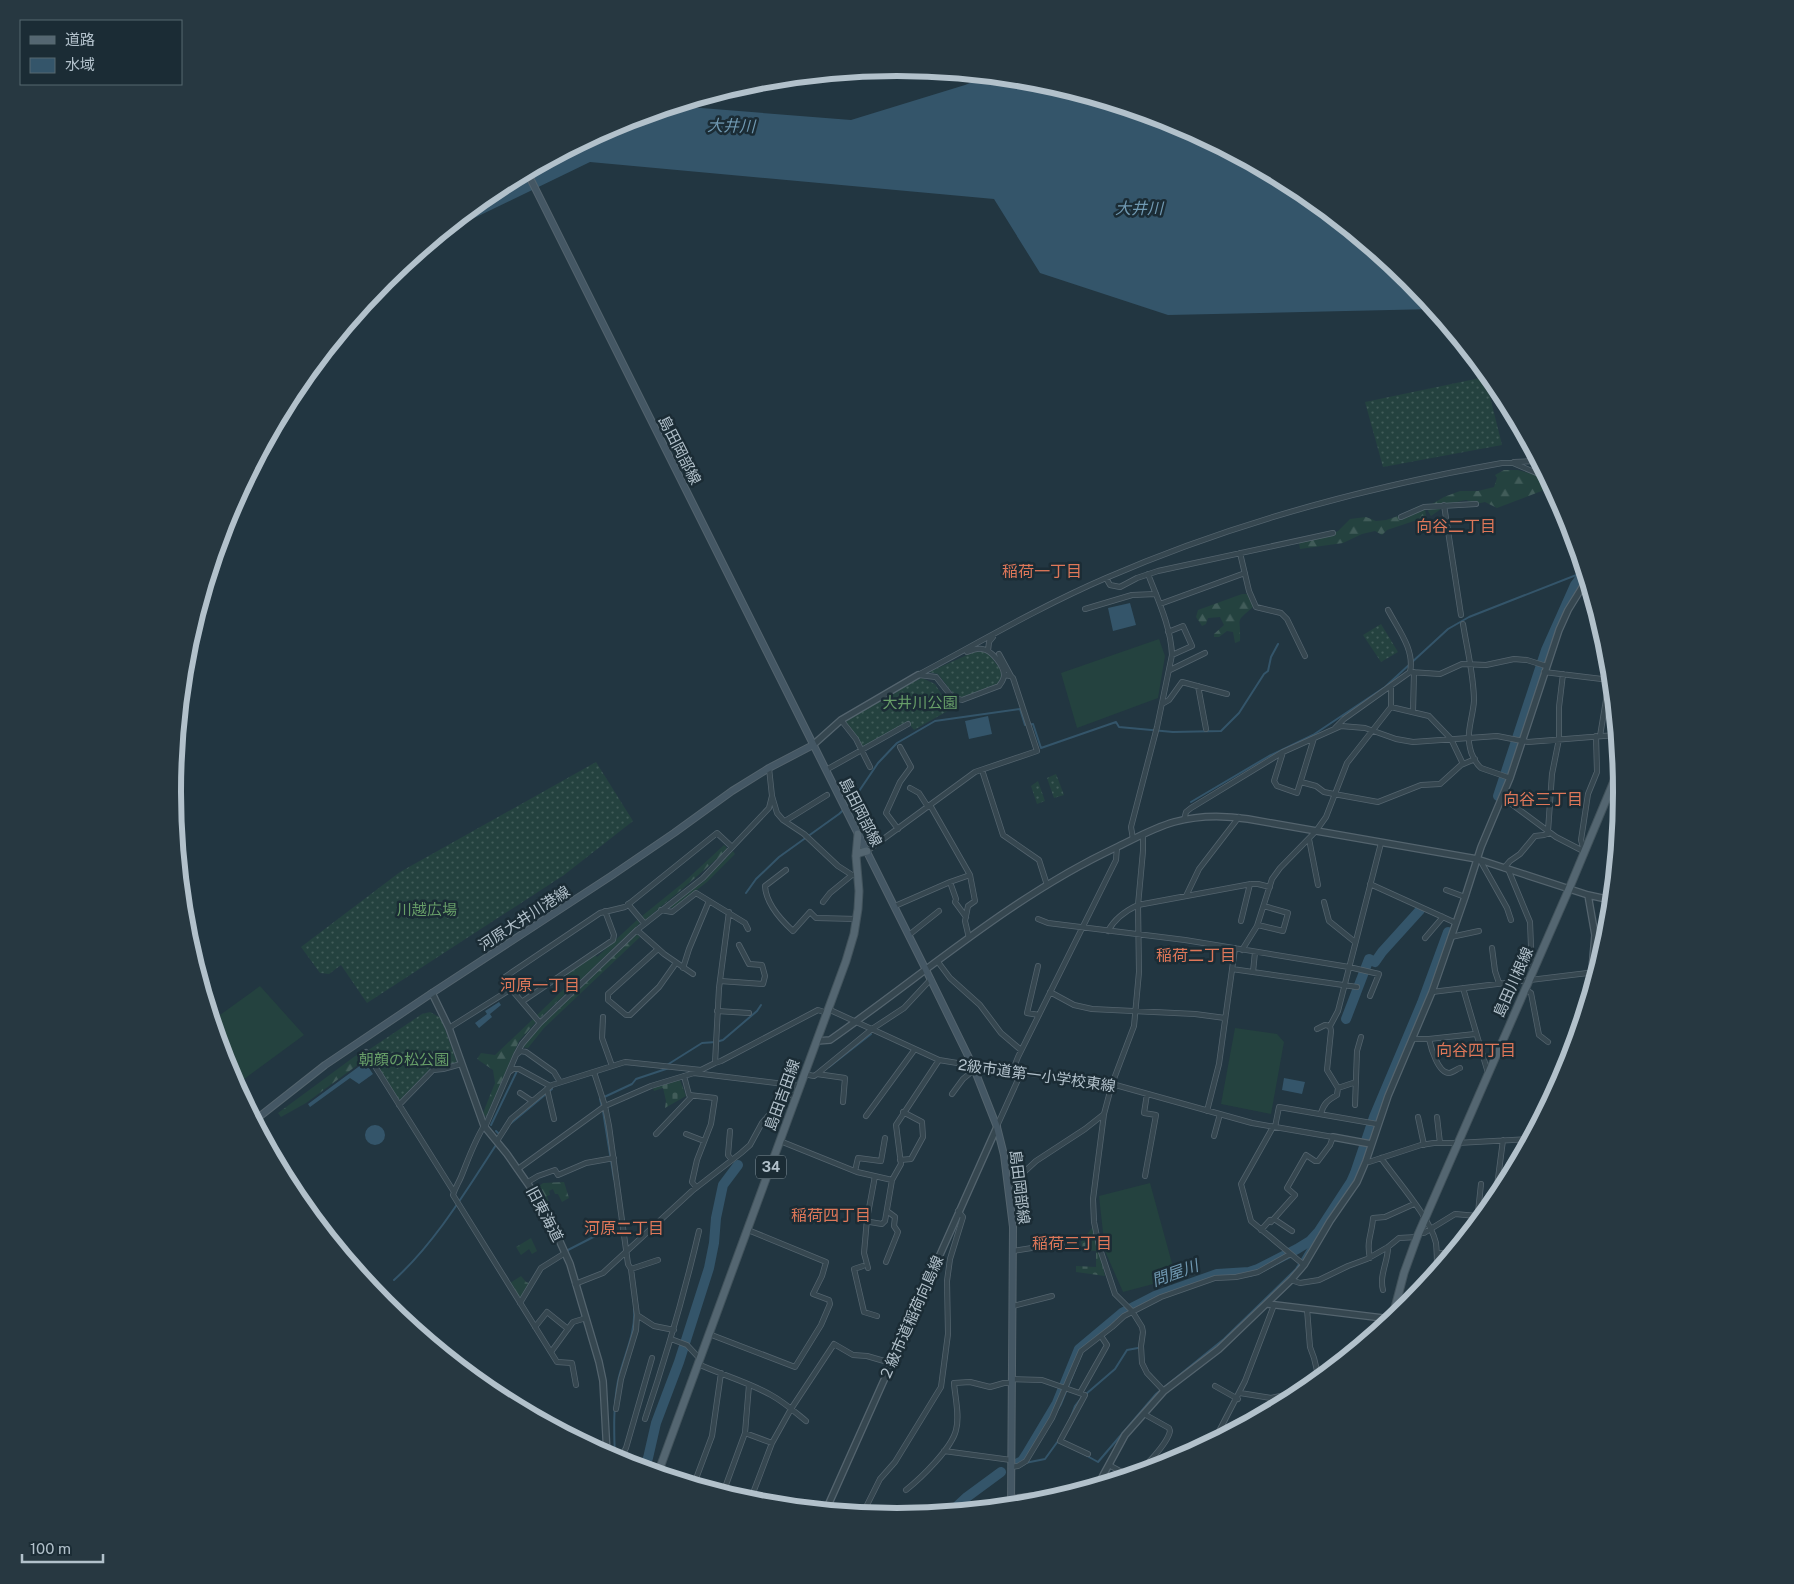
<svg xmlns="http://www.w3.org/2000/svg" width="1794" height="1584" font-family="'Public Sans','Noto Sans JP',sans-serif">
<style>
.grass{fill:url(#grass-dots)}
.forest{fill:url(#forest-firs)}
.cemetery{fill:url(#cemetery-stones)}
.pitch{fill:#24423f}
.water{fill:#34556a}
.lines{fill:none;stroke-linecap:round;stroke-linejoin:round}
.stream{stroke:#34556a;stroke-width:2}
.river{stroke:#34556a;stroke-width:10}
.minor-casing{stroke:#54646e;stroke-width:6}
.tertiary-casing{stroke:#54646e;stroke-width:8}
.secondary-casing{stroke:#54646e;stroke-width:8}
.primary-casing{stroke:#42535c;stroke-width:9}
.minor{stroke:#364750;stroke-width:4.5}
.tertiary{stroke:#364750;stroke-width:5.5}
.secondary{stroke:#445764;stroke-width:6}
.primary{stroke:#546671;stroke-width:7}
.labels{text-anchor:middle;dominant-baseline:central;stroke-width:5;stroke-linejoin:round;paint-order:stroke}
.shield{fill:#1b2c35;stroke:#85949e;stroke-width:1}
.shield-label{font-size:14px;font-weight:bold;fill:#b2c1cb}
.street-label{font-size:15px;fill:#b2c1cb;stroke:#1b2c35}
.park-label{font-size:15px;fill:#679e68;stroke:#1b2c35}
.water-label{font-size:16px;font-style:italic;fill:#7099b2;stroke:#1b2c35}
.neighbourhood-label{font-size:16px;fill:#df7759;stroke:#1b2c35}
.rim{fill:none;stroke:#b2c1cb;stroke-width:6}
</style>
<defs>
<pattern id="grass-dots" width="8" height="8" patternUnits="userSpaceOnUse" patternTransform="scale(1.25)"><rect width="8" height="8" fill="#24423f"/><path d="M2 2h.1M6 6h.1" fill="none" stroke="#415c59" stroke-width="1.8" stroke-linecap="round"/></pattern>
<pattern id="forest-firs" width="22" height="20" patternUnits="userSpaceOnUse" patternTransform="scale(1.25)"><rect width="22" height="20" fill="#24423f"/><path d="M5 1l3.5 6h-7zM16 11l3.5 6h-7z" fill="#415c59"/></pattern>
<pattern id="cemetery-stones" width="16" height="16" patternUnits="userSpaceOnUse" patternTransform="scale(1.25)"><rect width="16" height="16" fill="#24423f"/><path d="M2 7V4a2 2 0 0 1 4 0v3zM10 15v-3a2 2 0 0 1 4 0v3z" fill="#415c59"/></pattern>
</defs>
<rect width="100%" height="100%" fill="#223641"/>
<!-- grass -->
<path class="grass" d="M782 79 697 107H672L756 81Z
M1485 377 1502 445 1383 467 1365 402Z
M1381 624 1398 652 1381 662 1363 635Z
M976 651 988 653 1000 669 1002 675 1000 682 995 686 962 698 955 696 938 674 929 672Z
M922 678 935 684 951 709 914 730 908 723 862 748 843 720 907 685Z
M596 762 633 821 564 875 367 1003 341 965 329 974 320 973 301 947 400 872Z
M1056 774 1064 795 1054 798 1047 778Z
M1038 781 1045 801 1037 804 1031 786Z
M430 1012 441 1018 457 1063 442 1067H432L399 1101 367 1051 422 1014Z"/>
<!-- forest -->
<path class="forest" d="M1504 470H1518L1547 478 1552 487 1497 508 1485 502 1476 504 1466 500 1448 504 1431 516 1428 511 1432 504 1444 497 1460 491H1478L1494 487 1497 478 1495 475Z
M1418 506 1425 507 1426 517 1387 530 1382 535 1375 531 1362 534 1343 543 1300 549 1299 543 1331 535 1338 531 1350 519 1366 517 1376 521 1386 520 1404 514Z
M1242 594H1247L1254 606C1234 624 1241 615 1240 641L1235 643 1233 632 1227 631 1219 637H1214V634L1224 625 1220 617 1208 618 1206 624 1202 626 1196 617 1198 610Z
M724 845 728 849 687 885 645 920 642 916 684 882Z
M733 851 735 854 707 882 673 908 668 907 704 880Z
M637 920 640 923 540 1018 537 1015 567 986 562 978 595 955 597 957Z
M637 934 640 937 544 1028 528 1048 522 1047 541 1025Z
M533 1019 536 1022 519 1041 486 1117 483 1113 495 1083 493 1070 477 1059 481 1053 495 1055Z
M362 1051 367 1058 306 1103 281 1117 278 1113Z
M564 1182 569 1198 562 1202 558 1194H555L553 1189 549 1191 550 1195 547 1196 549 1202 544 1204 535 1189 543 1183Z
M531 1238 537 1251 532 1254 529 1249 521 1255 516 1247Z
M521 1276 526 1282 529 1283 520 1299 510 1283Z"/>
<!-- cemetery -->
<path class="cemetery" d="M680 1080 686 1096 665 1108 666 1101 663 1088 654 1091 653 1088Z
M1092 1228H1094L1105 1276 1076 1272V1266L1096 1267V1251L1083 1250 1081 1242Z"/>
<!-- pitch -->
<path class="pitch" d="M1159 639 1165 656 1158 698 1077 728 1061 673Z
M260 986 304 1035 236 1085 228 1069 213 1020Z
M1235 1028 1277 1034 1284 1042 1271 1114 1221 1104Z
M1150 1183 1176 1278 1123 1292 1105 1251 1099 1196Z"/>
<!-- water -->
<path class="water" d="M987 76 1039 81 1175 123 1300 190 1409 280 1434 309 1168 315 1040 273 994 199 590 162 439 235 495 189 620 123 676 106 851 120 965 85Z
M1130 603 1136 625 1113 631 1108 608Z
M988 716 992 734 969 739 965 721Z
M499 1002 501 1005 490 1014 492 1017 479 1028 475 1023 487 1014 485 1011Z
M365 1062 373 1074 359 1084 350 1078 310 1107 308 1104Z
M1284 1078 1305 1082 1302 1094 1282 1090Z
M365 1135a10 10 0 1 1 20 0a10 10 0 1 1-20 0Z"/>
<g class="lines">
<!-- stream -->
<path class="stream" d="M1191 802 1269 756 1313 735 1385 687 1448 629 1469 617 1584 572
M746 893 756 879 779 857 839 814 851 803 878 763 897 743 935 721 1020 709 1025 725 1033 724 1041 748 1116 722 1119 727 1173 732 1221 731 1239 713 1264 674 1268 671 1271 657 1278 644
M1589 971 1591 949
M1587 999V993
M1578 1032 1581 1020
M667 1065 702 1043 716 1042 723 1040 757 1011 761 1005
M829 1067 871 1034
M510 1124 552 1089 550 1087
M491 1125 517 1071
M496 1131 498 1133
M614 1179 603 1111 600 1099 632 1084 636 1079 669 1068
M568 1250 605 1231
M394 1280C435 1243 466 1191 496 1145
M1086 1394 1115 1369 1127 1350 1138 1348
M1070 1419 1075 1406 1082 1397
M1080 1452 1098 1462 1156 1394 1224 1339 1296 1269 1319 1231
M615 1459C614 1433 613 1407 618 1381 623 1357 636 1334 634 1309
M1025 1463 1045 1459 1058 1441 1060 1442"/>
<!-- river -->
<path class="river" d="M1498 796 1546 650 1575 585 1584 573
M1346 1019 1369 959 1375 962 1382 952 1420 910
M1018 1463 1022 1461 1026 1455 1057 1403 1079 1349 1122 1313 1155 1296 1217 1274 1249 1272 1258 1269 1297 1249 1310 1241 1319 1231 1351 1182 1355 1173 1374 1117 1422 1003 1448 932
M643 1468 648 1458 656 1423 679 1362 709 1268 714 1243 716 1218 723 1185 738 1165
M952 1511 967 1497 1001 1472"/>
<!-- minor casing -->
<g class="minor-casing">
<path id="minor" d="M1514 462 1538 461
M1444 505 1461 615
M1401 517 1424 507 1476 504
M1240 553 1249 591 1256 607 1281 613 1287 619 1305 656
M1106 578 1110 585 1120 587 1137 578 1158 571 1333 533
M1586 581 1597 622 1614 719
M1160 604 1245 573
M1085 609 1132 595 1156 594
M1388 610C1398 629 1415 650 1410 672
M1463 624C1467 649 1474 676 1474 701 1473 716 1466 733 1470 748 1471 754 1476 764 1481 768L1510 778
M1168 632 1183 626 1192 646 1172 655
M988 651 989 642 993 637
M999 654 1011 676
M1170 670 1205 653
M1544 672 1610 680
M918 675C980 642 1041 606 1106 578 1232 523 1367 487 1502 463H1513L1546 477
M919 675 936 677 952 697 962 700 999 686C1001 683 1004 680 1004 675 1004 666 992 650 982 649 977 648 972 650 967 652
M1198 686 1206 729
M1162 704 1169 700 1182 682 1227 694
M1391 707 1429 716 1451 739 1463 764
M1413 712 1414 672
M841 720 856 739 870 767
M1335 728 1344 719 1410 672 1440 674 1462 664 1486 665 1514 659 1527 660 1546 666
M1600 736 1607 694 1609 691
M1283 752 1274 781 1277 786 1297 793 1314 738
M769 768 772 796 777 813 783 820 804 834 838 866 852 875H858
M826 770 908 724
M982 770 1003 835 1039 860 1047 885
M1301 782 1316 786 1324 792 1334 794 1378 802 1421 785 1440 784 1461 765 1475 759
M910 788 919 793 928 807
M1502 797 1556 837 1585 852
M930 805 970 875 975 901 968 906 965 921 969 938
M1184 820 1186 812 1191 808 1283 752 1341 726 1365 728 1396 739 1413 742 1497 736 1528 742 1616 735
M785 821 827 795
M898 829 886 813 900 782 911 767 900 747
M1548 831 1552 774 1559 739V707L1563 674
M1143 834V851L1138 905 1139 972 1134 1026 1112 1084 1104 1114 1093 1199 1094 1222 1099 1246 1115 1294 1132 1311 1142 1327 1143 1332 1141 1346 1142 1363 1147 1373 1164 1391
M1133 839 1131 827 1157 727 1172 655C1171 627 1158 600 1148 574
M1309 839 1318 885
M867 851 975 772 1037 751 1013 678 1011 676 1004 675
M1584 851 1581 840 1588 794 1597 772 1596 736
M1480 860 1507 908 1511 920
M1504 868 1510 861 1520 854 1535 836 1544 835 1550 833
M1508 869 1530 922 1532 971
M786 870 765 886C766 904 781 920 793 931L810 912 816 918 857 919
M950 882 956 899 955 902 966 917
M1370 884 1456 923
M1446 890 1465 897
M1186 896 1199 869 1239 817
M823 902 830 893 852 875
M1324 902 1329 921 1355 942
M628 904 644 923
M895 906 950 882 970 875
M661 910 672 912 696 893 745 923 748 929
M1038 919 1048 923 1185 940 1349 967 1379 974 1370 996
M1241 921 1250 884
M1258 925 1283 931 1288 913 1264 906
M637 930 664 954 693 974
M1108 931C1115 918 1125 911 1138 905L1251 884H1258L1270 887
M909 935 939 911
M1451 937 1479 931
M1425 938 1443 917
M1492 948 1495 971 1499 983
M658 949 608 994V1000L626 1015H630L659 987 676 963
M1242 950 1257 926 1272 879 1280 868 1316 831 1326 817 1347 763 1391 707V686
M938 962 950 978 980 1005 1001 1033 1021 1050
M1038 966 1027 1013 1039 1015
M683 968 689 949 709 901
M1232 969 1357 987
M1253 972 1255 952
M720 981 763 984 765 976 762 965 749 964 739 945
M1463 988 1488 1073
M1525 989 1531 993 1539 1035 1548 1042
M1050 992 1074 1005 1092 1009 1195 1014 1225 1018
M1432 992 1596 972
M523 1001 613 940 614 935 605 911
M828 1009 939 1060 1012 1072 1088 1080 1112 1084 1252 1123 1333 1137 1330 1145 1318 1161H1315L1306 1155 1287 1188 1295 1195 1271 1222 1270 1220 1261 1230
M717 1011 749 1013
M603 1017 602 1038 612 1066
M540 1023 511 989 505 977 600 913 625 907 717 833 732 847
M1330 1026 1338 1011 1381 843
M449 1028 511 989
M1317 1029 1325 1025 1330 1026 1331 1031 1327 1070 1338 1088 1337 1095C1328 1100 1323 1104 1321 1114
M1412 1039H1429C1431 1048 1438 1073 1449 1073 1452 1073 1457 1069 1460 1068
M1429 1039 1475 1034
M366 1052 454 1192
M516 1055 522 1044 540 1023 637 930 703 878 769 808 772 796
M715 1063 721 1061 818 1010 827 1013
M509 1072 513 1069H519L550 1086
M594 1072 605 1106 609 1126 628 1264 631 1269 637 1315 654 1326 674 1330
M1012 1072 1018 1057 1116 860 1117 847
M804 1074 814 1076 817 1074 872 1029 904 1008 931 979
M817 1074 845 1078 843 1102
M684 1076 689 1095 715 1098 711 1124 697 1160 692 1182 696 1187
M1338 1088 1356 1082
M547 1089 554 1119
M520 1093 532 1101
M952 1094 963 1079 975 1069
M399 1105 433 1070 443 1069 461 1064
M1355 1105 1357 1051 1361 1037
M1207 1111 1219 1064 1235 948
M866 1116 915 1049
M1418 1117 1424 1145
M1437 1117 1440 1143
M484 1126C474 1142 468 1160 461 1177 458 1184 455 1188 453 1195L557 1362 572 1363 576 1385
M997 1126 1021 1073
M485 1127 516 1055 521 1051 526 1052 554 1072 560 1082
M1273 1127 1241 1184 1251 1221 1304 1265
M1275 1127 1279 1107 1377 1124
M730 1131 728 1155 732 1160
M656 1134 692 1096
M686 1134 704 1141
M1214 1136 1220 1114
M497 1141 511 1119 552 1085 625 1062 701 1070 715 1063 719 988 729 912
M780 1141 857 1172 892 1180 901 1164 896 1125 939 1060
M1381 1158C1397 1181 1430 1217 1436 1243 1437 1252 1437 1261 1437 1271
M900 1160 911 1159 923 1137 922 1122 903 1112
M1366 1161 1369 1162 1421 1145 1434 1143H1457L1529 1139
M518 1169 605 1106 651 1086 694 1073 800 1086
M855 1171 858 1158 881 1161 885 1138
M875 1176 867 1219 870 1222 882 1224 885 1221 892 1180
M1145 1176 1156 1115 1144 1113 1147 1094
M528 1182 538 1176 555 1170 558 1175 586 1163 614 1158
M1009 1186 1036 1161 1085 1129 1104 1114
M1496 1194 1503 1140
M1478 1212 1494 1195 1501 1191
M867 1219 864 1253 868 1268
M1274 1219 1292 1231
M1477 1222 1481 1184
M1419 1233H1424L1455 1214 1477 1216
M1013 1251 1063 1243
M1437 1253H1449L1450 1254
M1370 1258C1366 1241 1372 1234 1373 1218L1385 1217 1414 1204
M886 1262 898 1232 894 1226 895 1217 887 1211
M863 1266 854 1269 864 1312 877 1316
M631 1269 658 1260
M1291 1280 1300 1283 1319 1280 1348 1266 1367 1259 1388 1247 1399 1238 1417 1237
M575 1284 603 1273 692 1191 741 1153 750 1145 762 1123 786 1095H796
M1383 1290C1379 1275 1388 1262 1388 1247
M520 1303 541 1268 565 1253
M1013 1306 1052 1296
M1307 1309 1310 1347 1314 1358 1319 1379
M535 1327 547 1312 568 1329
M709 1334 795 1367 821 1325 830 1304 829 1300 813 1294 822 1276 826 1262 748 1230
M671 1339 687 1345 700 1359
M551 1352 573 1322 586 1318
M698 1364C722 1375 748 1382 771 1395 784 1402 795 1412 806 1421
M1012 1379 1042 1380 1085 1395 1060 1441 1088 1454
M1215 1386 1238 1399
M1080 1393 1106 1347 1107 1345 1101 1336
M1240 1393 1271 1398 1304 1391
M616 1409 621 1379 636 1330 637 1315
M1271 1410V1398
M645 1419C666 1357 684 1295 699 1231
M745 1433 772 1443
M1215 1439 1245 1381 1274 1305
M944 1451 1011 1460
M619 1461 626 1448 652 1358
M1109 1465C1115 1468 1125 1475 1131 1474 1143 1472 1168 1442 1170 1431L1169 1428 1144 1414
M1011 1467 1018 1466 1026 1461 1052 1418 1081 1351 1112 1327 1124 1316 1161 1297 1215 1278 1236 1277 1258 1272 1290 1254
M694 1484 712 1436 721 1373
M906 1490C921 1478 952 1448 956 1430 960 1416 955 1397 954 1383L970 1382 990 1387 1004 1383H1012
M723 1493 745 1433 749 1385
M750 1501 772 1443 791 1409 834 1344 853 1355 867 1356 891 1363
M865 1513V1509L880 1479 895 1462 941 1387 948 1334 947 1281 950 1259 963 1217 958 1211
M895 1516 1011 1502"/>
</g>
<!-- tertiary casing -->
<g class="tertiary-casing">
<path id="tertiary" d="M813 745 841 720 918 675
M1588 895 1595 935 1590 993
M432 993 449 1028 484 1126 507 1154 537 1197 552 1224 570 1264 599 1362 603 1381 607 1454
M817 1041 830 1040C923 975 1011 897 1115 848 1134 839 1153 828 1174 822 1199 815 1223 815 1248 819L1477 859 1588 895 1611 900
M1574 1046C1574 1034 1575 1018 1584 1011
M1333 1137 1371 1144
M1268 1304 1391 1319
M1096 1485 1100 1481 1125 1435 1164 1391 1219 1349 1291 1280 1304 1265 1330 1221 1357 1182 1366 1161 1388 1096 1432 992 1465 897 1481 847 1510 778 1559 630 1568 610 1586 581
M1011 1499 1079 1490
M826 1510 997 1127"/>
</g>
<!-- secondary casing -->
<g class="secondary-casing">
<path id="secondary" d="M527 172 926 970 973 1066 997 1127 1004 1155 1013 1227 1011 1505
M255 1120 325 1065 432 993 611 876 674 833 732 791 769 768 813 745"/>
</g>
<!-- primary casing -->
<g class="primary-casing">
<path id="primary" d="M856 856 859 853 867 851
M1392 1319 1404 1273 1417 1237 1569 889 1619 769
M658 1473 846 961 854 934 858 909 859 891 856 856 858 834"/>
</g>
<!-- minor -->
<use href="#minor" class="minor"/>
<!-- tertiary -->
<use href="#tertiary" class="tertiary"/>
<!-- secondary -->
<use href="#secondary" class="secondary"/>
<!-- primary -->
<use href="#primary" class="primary"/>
</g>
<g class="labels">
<!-- shield labels -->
<rect class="shield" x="756" y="1155.5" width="30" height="23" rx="4"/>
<g class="shield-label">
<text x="771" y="1167">34</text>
</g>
<!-- street labels -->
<g class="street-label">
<text transform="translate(680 450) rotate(63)">島田岡部線</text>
<text transform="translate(861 812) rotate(63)">島田岡部線</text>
<text transform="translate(524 918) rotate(-33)">河原大井川港線</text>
<text transform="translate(1513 982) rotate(-66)">島田川根線</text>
<text transform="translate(1037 1075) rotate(8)">2級市道第一小学校東線</text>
<text transform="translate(782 1095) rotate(-70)">島田吉田線</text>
<text transform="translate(1020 1187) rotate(83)">島田岡部線</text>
<text transform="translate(545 1214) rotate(62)">旧東海道</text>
<text transform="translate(911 1318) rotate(-66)">２級市道稲荷向島線</text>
</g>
<!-- park labels -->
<g class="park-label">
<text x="920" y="702">大井川公園</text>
<text x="427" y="909">川越広場</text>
<text x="404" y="1059">朝顔の松公園</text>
</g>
<!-- water labels -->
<g class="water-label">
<text transform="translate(731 126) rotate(1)">大井川</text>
<text x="1139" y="208">大井川</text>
<text transform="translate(1175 1273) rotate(-20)">問屋川</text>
</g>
<!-- neighbourhood labels -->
<g class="neighbourhood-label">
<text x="1456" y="526">向谷二丁目</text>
<text x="1042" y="571">稲荷一丁目</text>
<text x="1543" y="799">向谷三丁目</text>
<text x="1196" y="955">稲荷二丁目</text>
<text x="540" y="985">河原一丁目</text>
<text x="1476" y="1050">向谷四丁目</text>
<text x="831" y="1215">稲荷四丁目</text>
<text x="624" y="1228">河原二丁目</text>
<text x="1072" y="1243">稲荷三丁目</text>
</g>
</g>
<!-- crop -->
<path d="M0 0H1794V1584H0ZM181 792a716 716 0 1 1 1432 0a716 716 0 1 1-1432 0Z" fill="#273841" fill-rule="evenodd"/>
<path class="rim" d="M181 792a716 716 0 1 1 1432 0a716 716 0 1 1-1432 0Z"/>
<!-- legend -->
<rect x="20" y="20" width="162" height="65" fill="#1b2c35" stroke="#576871"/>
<rect x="30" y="36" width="25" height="8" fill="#546671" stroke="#576871"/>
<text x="65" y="45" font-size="15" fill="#b2c1cb">道路</text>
<rect x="30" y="58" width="25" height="15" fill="#34556a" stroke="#576871"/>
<text x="65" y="70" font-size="15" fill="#b2c1cb">水域</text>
<!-- scale -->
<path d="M22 1554v8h81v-8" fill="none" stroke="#b2c1cb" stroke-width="2.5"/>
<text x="30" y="1554" font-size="15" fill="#b2c1cb" stroke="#1b2c35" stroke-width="4" paint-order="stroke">100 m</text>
</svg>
